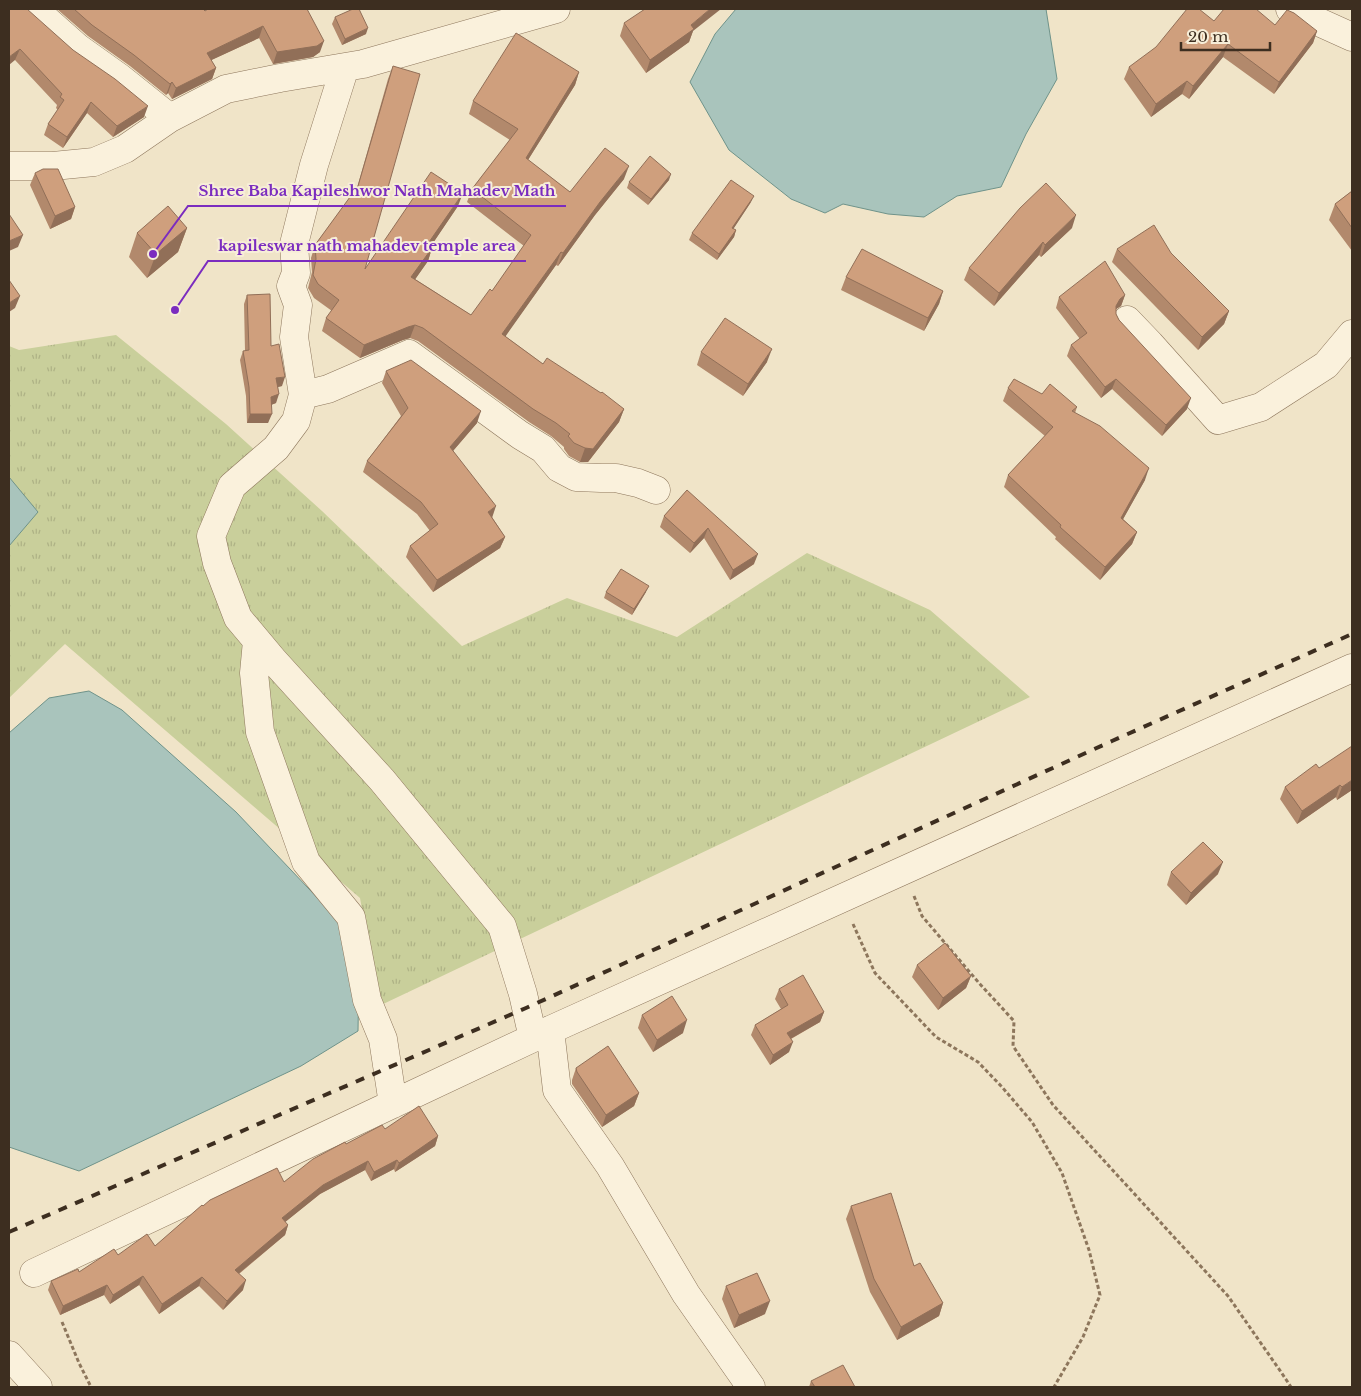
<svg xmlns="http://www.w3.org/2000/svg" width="1361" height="1396" font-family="'Libre Baskerville',serif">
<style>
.grass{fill:url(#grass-tufts)}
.water{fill:#a9c4bc;stroke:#6f938a}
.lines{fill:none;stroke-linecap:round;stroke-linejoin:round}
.street-casing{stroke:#8d765c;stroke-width:29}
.path{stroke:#8d765c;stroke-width:3;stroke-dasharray:4 2.5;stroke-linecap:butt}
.street{stroke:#faf1dc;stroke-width:28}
.rail{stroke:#3d2e20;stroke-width:4;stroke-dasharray:9 9;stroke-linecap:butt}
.wall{fill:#b2896c}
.shaded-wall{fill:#916f58}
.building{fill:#cf9f7d;stroke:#916f58}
.leader{fill:none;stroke:#7b2cbf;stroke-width:2}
.callout-dot{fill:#7b2cbf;stroke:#f7eed8;stroke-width:2}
.callout-label{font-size:15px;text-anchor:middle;font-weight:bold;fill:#7b2cbf;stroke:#f7eed8;stroke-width:4;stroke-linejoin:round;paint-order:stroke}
</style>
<defs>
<pattern id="grass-tufts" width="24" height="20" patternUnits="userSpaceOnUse" patternTransform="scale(1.25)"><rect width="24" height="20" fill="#c9cf9b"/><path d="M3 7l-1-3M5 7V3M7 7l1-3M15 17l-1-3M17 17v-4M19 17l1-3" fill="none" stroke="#aeb285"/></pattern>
</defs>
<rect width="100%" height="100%" fill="#f0e4c8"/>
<!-- grass -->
<path class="grass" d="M116 335 226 424 322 511 462 646 567 598 677 637 807 553 930 610 1030 697 379 1006 360 898 65 644 9 698V346L19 350Z"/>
<!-- water -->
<path class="water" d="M736 9H1046L1057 79 1026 134 1001 187 957 196 924 217 888 214 843 204 825 213 791 199 729 150 690 82 715 34Z
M9 477 38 512 9 546Z
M89 691 122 710 236 812 345 927 359 970 358 1031 301 1066 79 1171 9 1147V733L49 698Z"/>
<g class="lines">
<!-- street casing -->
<g class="street-casing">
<path id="street" d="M34 9 78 48 120 78 170 118
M1290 9 1352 37
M345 67 314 165 294 244 296 273 291 286 298 305 294 337 303 395 328 389 409 354 520 435 543 449 559 468 576 477 601 478H616L638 483 656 490
M9 166H53L94 162 125 149 170 118 226 89 280 78 363 64 556 9
M1127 320 1150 344 1218 420 1261 407 1326 365 1352 334
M303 395 296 421 276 448 232 486 211 536 217 563 238 618 274 661 382 780 502 926 523 994 533 1038
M257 641 254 673 260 732 306 862 351 917 367 1000 383 1039 393 1104
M550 1030 557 1090 610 1166 686 1294 751 1387
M34 1273 550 1030 1352 668
M9 1355 38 1387"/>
</g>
<!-- path -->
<path class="path" d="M914 896 922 916 979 983 1014 1021 1013 1046 1053 1105 1228 1296 1281 1372 1291 1387
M853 924 875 973 936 1037 978 1062 1002 1087 1032 1122 1062 1173 1089 1250 1100 1295 1083 1337 1054 1387
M62 1322 79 1363 91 1387"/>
<!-- street -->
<use href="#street" class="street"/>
<!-- rail -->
<path class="rail" d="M9 1232 526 1008 1112 741 1352 634"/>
</g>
<!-- wall -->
<path class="wall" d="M9 9 144 117 113 137 87 113 63 148 44 135 48 124 58 110 56 108 57 105 15 60Z
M57 9H203L205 11 307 9 320 52 313 57 273 64 259 38 211 60 216 68 212 79 172 99 168 93 166 95 130 66 88 36Z
M335 17 366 34 342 45 332 24Z
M1214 21 1275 25 1317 31 1313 43 1274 94 1223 57 1189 99 1182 94 1151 117 1124 79 1129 67Z
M624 23 693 31 689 42 646 73 620 36Z
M393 66 365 269 458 206 430 247 432 248 428 261 415 279 471 315 492 291 524 246 467 202 472 189 510 140 469 114 473 101 579 72 575 85 528 160 570 192 624 179 595 215 558 266 556 265 505 336 543 364 624 409 619 422 588 462H580L569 456 564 449V447L551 436 529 422 418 341 410 338 403 340 360 358 322 331 326 318 332 311 314 298 308 288 312 272 311 258 315 245 357 188 388 79Z
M35 173 75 207 71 219 50 229 30 185Z
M669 180 648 205 627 188 629 182Z
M1352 191V251L1329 220 1335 204Z
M751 202 733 229 736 230 734 237 717 260 689 240 692 233Z
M187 228 178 252 147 278 129 257 137 233Z
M1072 228 1041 257 1039 255 994 306 964 280 969 268Z
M1117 249 1171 253 1229 311 1224 324 1198 350 1112 262Z
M846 277 943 291 939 304 924 331 841 290Z
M247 295 271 346 282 386 278 387 276 403 271 405 268 423H247L246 396 240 360 243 351H245L244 304Z
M1125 295 1121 306 1116 309V314L1119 320 1187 409 1162 436 1112 389 1101 398 1067 356 1071 345 1080 339 1056 308 1059 297Z
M701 352 767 362 743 396 697 365Z
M386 371 477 423 453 451 492 517 505 537 500 548 433 592 406 557 410 546 430 531 417 514 363 472 367 461 401 416 382 383Z
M1008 388 1042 394 1077 407 1075 413 1145 480 1123 519 1137 532 1132 544 1100 580 1055 539 1056 537 1004 487 1008 475 1045 436 1003 401Z
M687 490 754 564 730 580 704 538 690 553 660 527 664 516Z
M606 592H646L632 615 604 598Z
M1319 768 1352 790 1337 800 1336 797 1297 824 1280 799 1285 787Z
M1171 872 1218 874 1186 905 1167 885Z
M917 965 971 976 966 988 938 1010 912 977Z
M779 989 824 1012 820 1022 791 1039 789 1052 770 1065 751 1035 755 1025 781 1009 775 999Z
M642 1015 683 1033 653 1052 638 1028Z
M576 1068 639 1093 634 1106 602 1127 572 1084V1080Z
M385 1129 438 1136 435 1146 395 1172 394 1169 371 1181 365 1170 320 1194 285 1222 288 1225 285 1235 239 1274 243 1290 223 1310 199 1286 159 1314 139 1285 110 1304 104 1295 60 1315 48 1290 51 1281 79 1272 118 1255 155 1246 203 1206 284 1182 346 1144Z
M851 1206 914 1266 943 1303 939 1316 897 1340 870 1292 846 1219Z
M726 1286 765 1314 734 1328 722 1299Z
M811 1381 855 1387H809Z"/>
<!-- shaded-wall -->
<path class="shaded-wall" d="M710 9H721L693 31 689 42 646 73 650 60 691 25Z
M263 26 259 38 203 64 207 53Z
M368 28 366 34 342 45 345 39Z
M1317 31 1313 43 1274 94 1279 82Z
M324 41 320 52 313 57 273 64 277 52Z
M1228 44 1223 57 1189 99 1193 86Z
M20 49 15 60 9 65V57Z
M216 68 212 79 172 99 176 88Z
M579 72 575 85 521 171 526 158Z
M1187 81 1182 94 1151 117 1156 104Z
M172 82 168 93 166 95 170 84Z
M91 102 87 113 63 148 67 137Z
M148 106 144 117 113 137 117 126Z
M629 166 624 179 595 215 558 266 563 253 600 202Z
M671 174 669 180 648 205 651 199Z
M463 193 458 206 423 258 427 245Z
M754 196 751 202 730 234 732 228Z
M75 207 71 219 50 229 55 216Z
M1076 215 1072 228 1041 257 1045 245Z
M187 228 178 252 147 278 156 254Z
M736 230 734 237 717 260 719 254Z
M23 235 18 247 9 251V241Z
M1043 242 1039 255 994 306 999 293Z
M432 248 428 261 407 291 411 277Z
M561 252 556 265 498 347 502 334Z
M943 291 939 304 924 331 928 318Z
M1125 295 1121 306 1116 309V306L1120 299Z
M20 296 15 308 9 312V303Z
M1229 311 1224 324 1198 350 1202 337Z
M415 325 410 338 403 340 360 358 364 345 408 327Z
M772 349 767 362 743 396 748 384Z
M285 377 282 386 273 388 276 378Z
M1116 379 1112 389 1101 398 1105 387Z
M279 394 276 403 268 406 271 397Z
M1191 398 1187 409 1162 436 1166 425Z
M624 409 619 422 588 462H580L585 448Z
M481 411 477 423 446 459 450 447Z
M250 414H272L268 423H247Z
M1149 468 1145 480 1117 530 1121 518Z
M496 506 492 518 488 512Z
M708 528 704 538 690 553 694 543Z
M1137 532 1132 544 1100 580 1105 567Z
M505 537 500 548 433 592 437 580Z
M758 554 754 564 730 580 733 570Z
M649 586 646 592 632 615 634 609Z
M1352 780V790L1337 800 1342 787Z
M1340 785 1336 797 1297 824 1302 811Z
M1223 862 1218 874 1186 905 1191 893Z
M971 976 966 988 938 1010 943 998Z
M824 1012 820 1022 783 1043 787 1033Z
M687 1020 683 1033 653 1052 657 1040Z
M793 1042 789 1052 770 1065 773 1055Z
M639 1093 634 1106 602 1127 606 1115Z
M438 1136 435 1146 395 1172 399 1163Z
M397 1160 394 1169 371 1181 374 1172Z
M368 1161 365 1170 320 1194 279 1227 282 1218 323 1185Z
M288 1225 285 1235 232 1279 235 1270Z
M143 1276 139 1285 110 1304 113 1295Z
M202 1277 199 1286 159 1314 162 1304Z
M246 1280 243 1290 223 1310 227 1301Z
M107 1285 104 1295 60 1315 63 1306Z
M770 1301 765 1314 734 1328 739 1315Z
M943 1303 939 1316 897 1340 901 1327Z"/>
<!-- building -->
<path class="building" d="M9 9H27L73 50 115 79 148 106 117 126 91 102 67 137 48 124 64 100 60 97 62 94 20 49 9 57Z
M74 9H203L205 11 208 9H307L324 41 317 46 277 52 263 26 207 53 216 68 176 88 172 82 170 84 134 55 92 25Z
M353 9H359L368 28 345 39 335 17Z
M645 9H710L691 25 694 29 650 60 624 23Z
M1187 9H1199L1214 21 1224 9H1256L1275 25 1287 10 1294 13 1317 31 1279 82 1228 44 1193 86 1187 81 1156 104 1129 67 1156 47Z
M516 33 579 72 526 158 570 192 605 148 629 166 600 202 563 253 561 252 502 334 543 364 547 358 601 393 602 392 624 409 593 449 585 448 574 443 568 436 570 434 556 423 533 409 423 328 415 325 408 327 364 345 326 318 339 300 318 284 313 275 316 259 315 245 358 186 393 66 420 74 365 269 431 172 463 193 427 245 432 248 411 277 471 315 490 289 492 291 531 235 472 189 518 129 473 101Z
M650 156 671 174 651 199 629 182Z
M43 169H58L75 207 55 216 35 173Z
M731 180 754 196 732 228 736 230 719 254 692 233Z
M1046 183 1076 215 1045 245 1043 242 999 293 969 268 1020 208Z
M1352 191V228L1335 204Z
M168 206 187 228 156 254 137 233Z
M9 214 23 235 9 241Z
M1154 225 1171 253 1229 311 1202 337 1117 249Z
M862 249 943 291 928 318 846 277Z
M1105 261 1125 295 1120 299 1116 306V314L1119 320 1191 398 1166 425 1116 379 1105 387 1071 345 1087 333 1059 297Z
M9 280 20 296 9 303Z
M270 294 271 346 279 344 285 377 276 378 279 394 271 397 272 414H250L249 387 243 351 249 350 247 295Z
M725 318 772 349 748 384 701 352Z
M411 360 481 411 450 447 496 506 488 512 505 537 437 580 410 546 438 524 421 502 367 461 408 408 386 371Z
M1014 379 1042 394 1050 384 1077 407 1072 411 1100 426 1149 468 1121 518 1137 532 1105 567 1060 527 1061 525 1008 475 1053 427 1008 388Z
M687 490 758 554 733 570 708 528 694 543 664 516Z
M621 569 649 586 634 609 606 592Z
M1352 746V780L1342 787 1340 785 1302 811 1285 787 1316 764 1319 768Z
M1203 842 1223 862 1191 893 1171 872Z
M945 943 971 976 943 998 917 965Z
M803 975 824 1012 787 1033 793 1042 773 1055 755 1025 788 1005 779 989Z
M672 996 687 1020 657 1040 642 1015Z
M608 1046 639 1093 606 1115 577 1072 576 1068Z
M419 1106 438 1136 399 1163 397 1160 374 1172 368 1161 323 1185 282 1218 288 1225 235 1270 246 1280 227 1301 202 1277 162 1304 143 1276 113 1295 107 1285 63 1306 51 1281 78 1269 79 1272 114 1249 118 1255 147 1234 155 1246 202 1205 203 1206 210 1200 277 1168 284 1182 313 1159 345 1142 346 1144 382 1125 385 1129Z
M891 1193 914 1266 920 1263 943 1303 901 1327 874 1279 851 1206Z
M757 1273 770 1301 739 1315 726 1286Z
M843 1365 855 1387H815L811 1381Z"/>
<!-- callouts -->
<path class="leader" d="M153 254L188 206H566M175 310L208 261H526"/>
<g class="callout-dot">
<circle cx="153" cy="254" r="5"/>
<circle cx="175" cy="310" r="5"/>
</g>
<g class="callout-label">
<text x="377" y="196">Shree Baba Kapileshwor Nath Mahadev Math</text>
<text x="367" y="251">kapileswar nath mahadev temple area</text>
</g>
<!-- border -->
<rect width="1361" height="1396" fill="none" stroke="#3d2e20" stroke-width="20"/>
<!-- scale -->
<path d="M1181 42v8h89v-8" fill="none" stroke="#3d2e20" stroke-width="2.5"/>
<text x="1188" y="42" font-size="15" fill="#3d2e20" stroke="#f7eed8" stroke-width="4" paint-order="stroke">20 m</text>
</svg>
